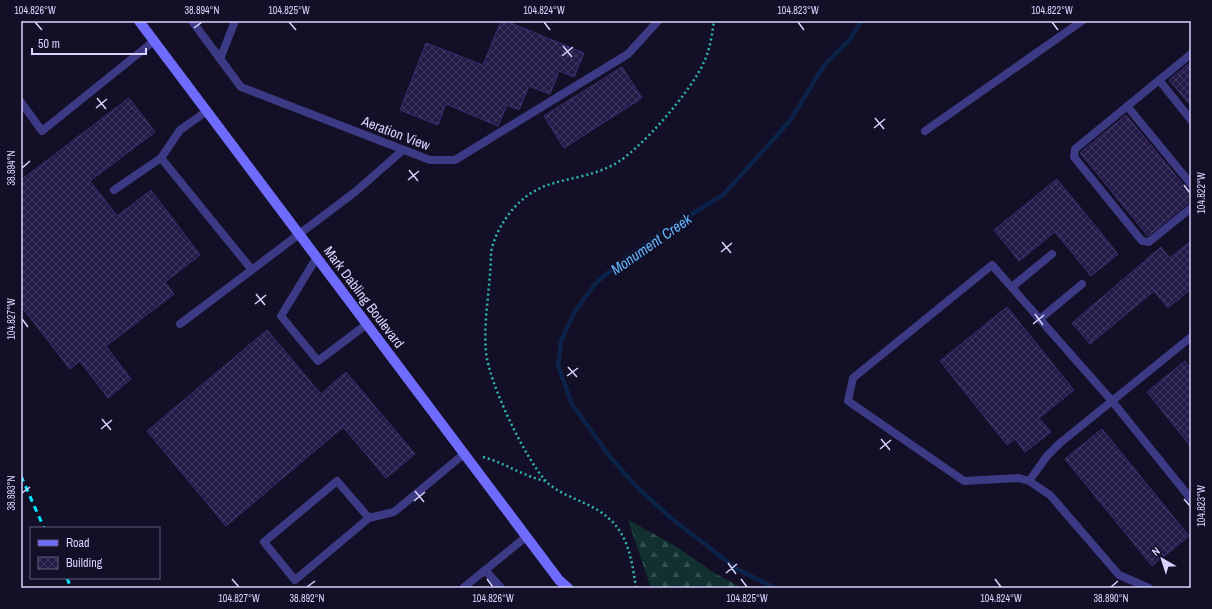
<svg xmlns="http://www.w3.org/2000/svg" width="1212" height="609" font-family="'Archivo Narrow',sans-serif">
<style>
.forest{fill:url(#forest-firs)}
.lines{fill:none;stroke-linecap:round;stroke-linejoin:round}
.stream{stroke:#0c2248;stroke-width:4.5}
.building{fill:url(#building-cross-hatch);stroke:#3b2d73}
.path{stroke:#2fb8b0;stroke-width:2.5;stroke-dasharray:2 3;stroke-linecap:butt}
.lane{stroke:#3d3a85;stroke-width:8}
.secondary{stroke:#6f6bff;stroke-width:10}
.rail{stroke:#00e5ff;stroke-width:3;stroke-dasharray:6 5;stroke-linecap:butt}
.ticks{fill:none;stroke:#d9d4ff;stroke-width:1.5}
.labels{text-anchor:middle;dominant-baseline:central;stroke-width:3.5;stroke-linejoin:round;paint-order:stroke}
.street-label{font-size:14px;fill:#d9d4ff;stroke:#130f26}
.water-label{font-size:15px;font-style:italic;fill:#62b6ff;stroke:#130f26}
.neatline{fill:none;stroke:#d9d4ff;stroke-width:1.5}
.ticks-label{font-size:10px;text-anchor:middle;fill:#d9d4ff}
</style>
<defs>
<pattern id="forest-firs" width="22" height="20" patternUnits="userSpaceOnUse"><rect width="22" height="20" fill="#12302f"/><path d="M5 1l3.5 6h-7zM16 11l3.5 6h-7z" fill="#344d4e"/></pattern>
<pattern id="building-cross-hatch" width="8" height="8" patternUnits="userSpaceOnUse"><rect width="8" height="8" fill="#241b47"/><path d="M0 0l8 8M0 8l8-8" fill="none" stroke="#433b63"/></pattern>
</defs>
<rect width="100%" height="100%" fill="#130f26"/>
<!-- forest -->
<path class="forest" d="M628 520 674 545 716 574 743 588H651Z"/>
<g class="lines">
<!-- stream -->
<path class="stream" d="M775 588 737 569 672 519 637 487 610 457 572 404 558 366 561 341 574 313 595 284 619 263 672 226 723 195 789 122 825 64 851 38 861 21"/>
</g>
<!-- building -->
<path class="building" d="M501 21H506L584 53 574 77 559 71 550 94 529 86 519 110 507 105 498 126 446 104 438 125 400 110 426 43 483 65Z
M1191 62V106L1169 80Z
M622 67 642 98 564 148 544 116Z
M129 98 155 132 90 181 117 216 151 190 200 255 165 282 174 294 106 346 131 379 108 398 80 361 70 369 21 306V180Z
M1126 115 1191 194V201L1148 236 1080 153Z
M1057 179 1118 254 1091 276 1055 232 1019 261 994 230Z
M1191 241V289L1168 308 1154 291 1090 344 1072 323 1161 247 1170 258Z
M1007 307 1074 390 1039 418 1051 432 1025 452 1015 439 1007 445 940 361Z
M267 330 321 394 346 372 415 454 386 478 343 427 226 526 147 431Z
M1185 361 1191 369V447L1147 392Z
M1102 429 1189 536 1152 566 1065 459Z"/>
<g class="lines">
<!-- path -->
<path class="path" d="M483 457C505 463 523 476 545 481
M636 588C630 547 625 521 584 503 572 497 554 491 545 480 524 456 489 383 486 352 483 319 491 285 491 252 494 238 500 226 509 214 539 174 574 185 613 165 640 151 692 90 704 62 710 49 712 35 714 21"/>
<!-- lane -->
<path class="lane" d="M192 21 241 87 430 160H455L628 54 658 21
M1191 54 1075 149 1074 157 1142 241 1149 242 1191 208
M220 59 235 21
M1159 80 1191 120
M21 102 42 131 154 41
M1127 106 1191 184
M925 131 1082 21
M161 158 180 130 207 111
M114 190 161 158 252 270
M317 257 281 316 318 361 367 324
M1012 287 1052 254
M1040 319 1082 284
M180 324 355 192 403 150
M1029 481 1047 456 1060 443 1112 401 1191 499
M369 518 337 481 264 542 295 580 369 518 394 512 465 453
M485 570 501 588
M463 588 527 536
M1149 588 1119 575 1050 495 1029 481 1019 478 964 481 848 401 853 378 992 265 1112 401 1191 337"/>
<!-- secondary -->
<path class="secondary" d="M139 21 559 580 568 588"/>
<!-- rail -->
<path class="rail" d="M21 476 44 528
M67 578 71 588"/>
</g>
<!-- ticks -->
<path class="ticks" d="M35 22 42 30M289 22 296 30M544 22 550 30M798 22 804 30M1052 22 1058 30M194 28 202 22M563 46 572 57M562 56 573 47M97 98 106 109M96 108 107 99M875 118 884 129M874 128 885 119M22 168 30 161M409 170 418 181M408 180 419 171M1184 185 1190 193M722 242 731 253M721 252 732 243M256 294 265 305M255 304 266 295M1035 314 1043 325M22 319 28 327M1033 324 1044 315M568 367 577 377M567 376 578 368M102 419 111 430M101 429 112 420M881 439 890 450M880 449 891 440M415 491 424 502M22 493 30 487M1184 499 1190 506M414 501 425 492M728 563 736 574M726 573 737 564M232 579 239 587M487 579 493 587M741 579 747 587M995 579 1001 587M307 587 315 581M1111 587 1118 581"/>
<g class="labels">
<!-- street labels -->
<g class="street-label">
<text transform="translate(396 133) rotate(21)">Aeration View</text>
<text transform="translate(364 297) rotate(53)">Mark Dabling Boulevard</text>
</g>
<!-- water labels -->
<g class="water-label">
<text transform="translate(651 244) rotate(-35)">Monument Creek</text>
</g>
</g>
<!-- border -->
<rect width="1212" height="609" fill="none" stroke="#130f26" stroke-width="44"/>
<!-- legend -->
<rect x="30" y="527" width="130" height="52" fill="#130f26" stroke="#625e7d"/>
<rect x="38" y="540" width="20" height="6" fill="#6f6bff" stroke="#625e7d"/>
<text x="66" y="547" font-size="12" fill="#d9d4ff">Road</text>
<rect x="38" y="557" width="20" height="12" fill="url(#building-cross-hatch)" stroke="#625e7d"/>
<text x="66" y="567" font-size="12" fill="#d9d4ff">Building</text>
<!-- north arrow -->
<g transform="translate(1162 559) rotate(321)" stroke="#130f26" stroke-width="3" paint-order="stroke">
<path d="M0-3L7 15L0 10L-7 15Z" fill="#d9d4ff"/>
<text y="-6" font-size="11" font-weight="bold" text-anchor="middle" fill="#d9d4ff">N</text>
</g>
<!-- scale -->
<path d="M32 48v6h114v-6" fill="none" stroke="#d9d4ff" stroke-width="2"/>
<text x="38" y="48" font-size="12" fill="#d9d4ff" stroke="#130f26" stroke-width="3" paint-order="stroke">50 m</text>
<rect x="22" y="22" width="1168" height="565" class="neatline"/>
<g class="ticks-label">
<text x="35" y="14">104.826°W</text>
<text x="202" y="14">38.894°N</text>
<text x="289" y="14">104.825°W</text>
<text x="544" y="14">104.824°W</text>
<text x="798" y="14">104.823°W</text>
<text x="1052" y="14">104.822°W</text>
<text transform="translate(11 168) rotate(-90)" y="4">38.894°N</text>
<text transform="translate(1201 193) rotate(-90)" y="4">104.822°W</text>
<text transform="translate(11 319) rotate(-90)" y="4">104.827°W</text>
<text transform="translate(11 493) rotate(-90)" y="4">38.893°N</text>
<text transform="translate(1201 506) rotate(-90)" y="4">104.823°W</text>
<text x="239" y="602">104.827°W</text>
<text x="307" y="602">38.892°N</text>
<text x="493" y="602">104.826°W</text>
<text x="747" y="602">104.825°W</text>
<text x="1001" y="602">104.824°W</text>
<text x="1111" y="602">38.890°N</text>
</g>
</svg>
